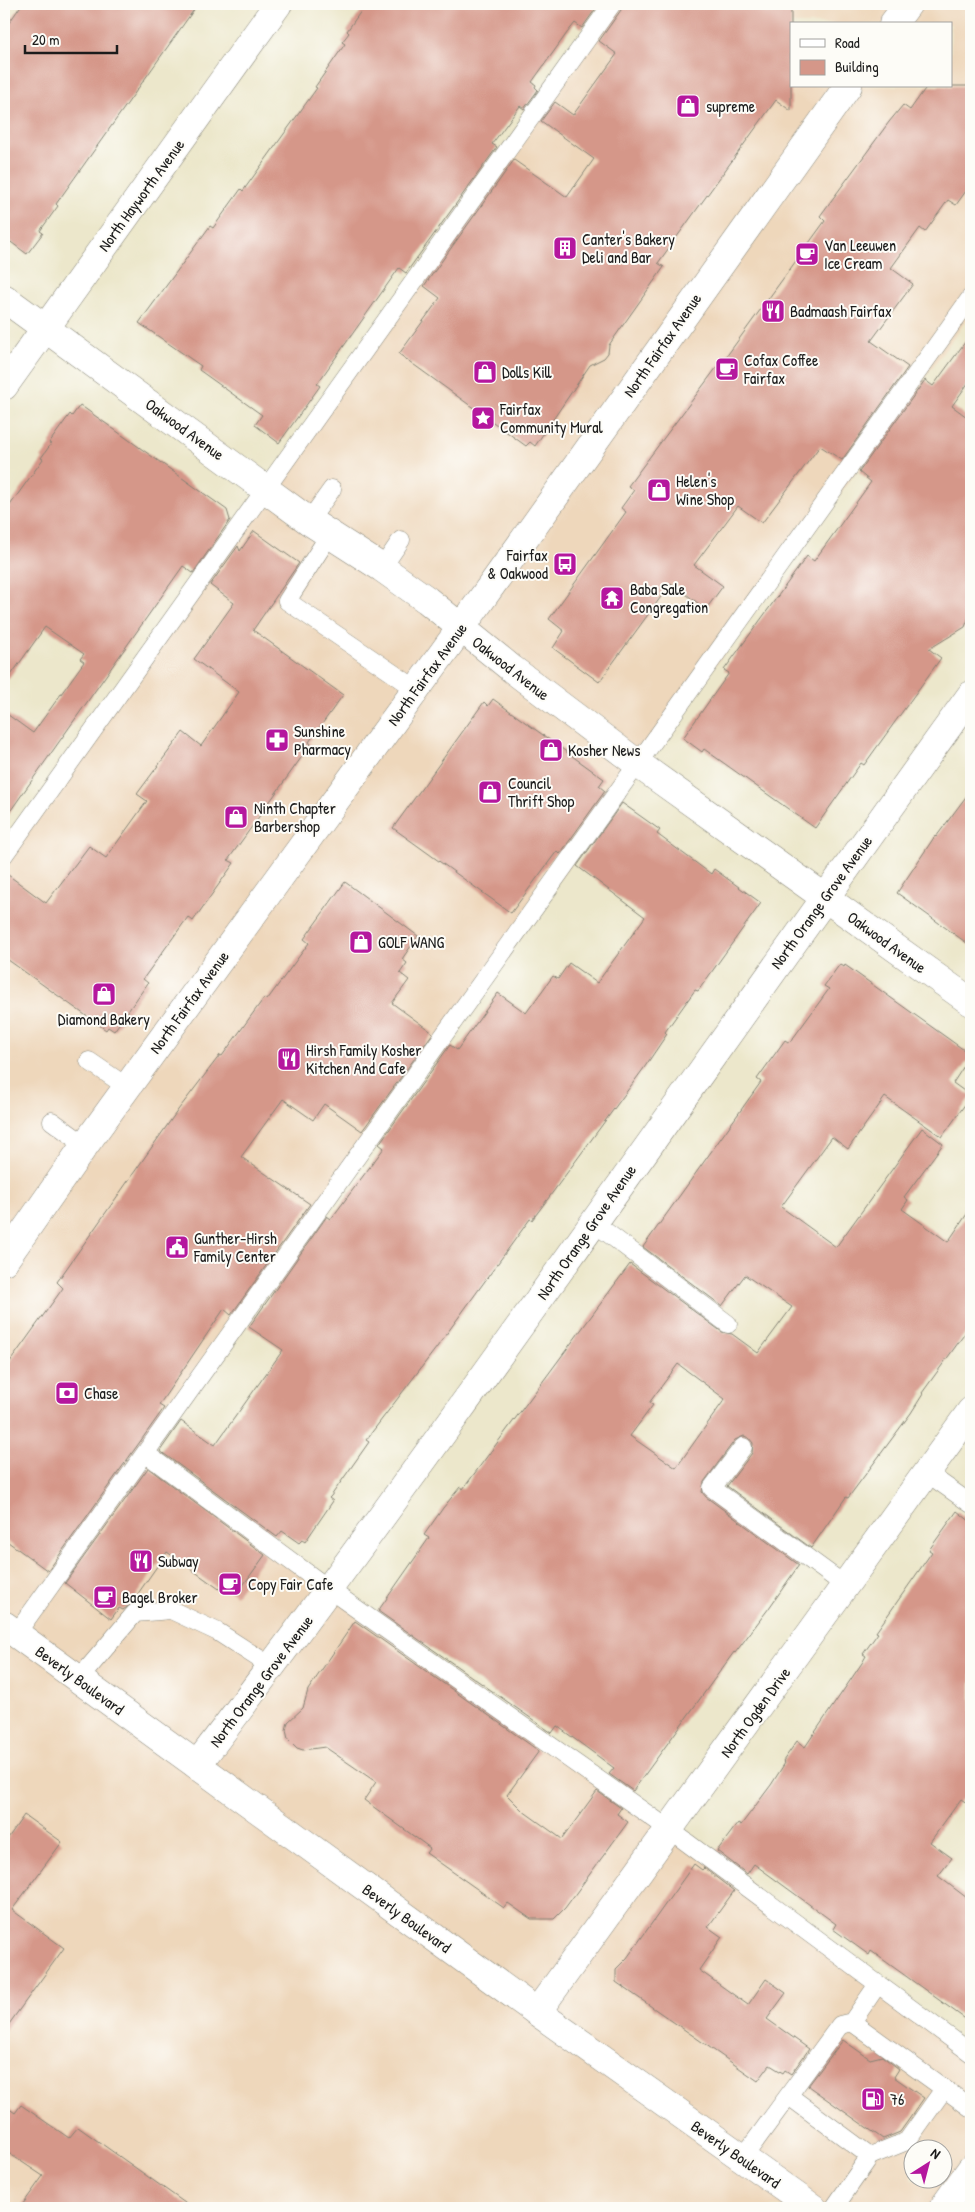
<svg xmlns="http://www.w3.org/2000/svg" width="975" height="2212" font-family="'Patrick Hand',sans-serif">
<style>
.built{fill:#eed7bb;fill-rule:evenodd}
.building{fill:#d59789;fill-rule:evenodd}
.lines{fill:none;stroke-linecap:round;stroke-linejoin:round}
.service-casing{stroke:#848274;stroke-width:19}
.minor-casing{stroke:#848274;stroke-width:29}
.secondary-casing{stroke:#848274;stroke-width:29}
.service{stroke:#fff;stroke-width:18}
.minor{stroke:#fff;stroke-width:28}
.secondary{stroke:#fff;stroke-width:28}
.labels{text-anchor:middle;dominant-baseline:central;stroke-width:4;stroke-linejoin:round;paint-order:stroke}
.poi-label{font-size:16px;fill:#1c1c1c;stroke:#fdfcf7;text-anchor:start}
.street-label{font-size:16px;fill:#1c1c1c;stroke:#fdfcf7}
</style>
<rect width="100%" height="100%" fill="#fdfcf7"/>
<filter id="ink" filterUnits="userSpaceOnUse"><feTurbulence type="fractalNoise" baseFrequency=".02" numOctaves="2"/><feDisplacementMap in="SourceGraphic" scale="10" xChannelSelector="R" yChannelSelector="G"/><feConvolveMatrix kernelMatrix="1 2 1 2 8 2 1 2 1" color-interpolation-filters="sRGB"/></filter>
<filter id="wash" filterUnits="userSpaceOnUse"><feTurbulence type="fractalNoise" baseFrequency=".0096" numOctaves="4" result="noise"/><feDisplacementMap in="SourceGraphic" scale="20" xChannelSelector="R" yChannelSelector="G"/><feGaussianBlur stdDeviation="1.12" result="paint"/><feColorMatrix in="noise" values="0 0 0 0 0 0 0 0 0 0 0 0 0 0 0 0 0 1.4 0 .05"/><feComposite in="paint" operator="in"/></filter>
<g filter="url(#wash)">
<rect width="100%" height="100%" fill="#ece7cb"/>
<!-- built -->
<path class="built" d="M609 4H971V314L142 1453 971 2048V2208H4V846ZM791 24H951V86H791ZM912 2150H942V2180H912Z"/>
<g id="blocks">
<!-- building -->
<path class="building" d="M22 4H198L56 204 58 206 40 231 43 233 27 254 4 237V30Z
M366 4H599L582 28 575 23 567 33 532 82 536 85 535 87 538 90 524 109 520 106 492 144 497 147 406 273 399 268 317 384 320 386 279 443 255 425 262 415 199 370 201 366 139 323 210 226 213 228 241 189 243 191 317 88 315 87 345 44 342 42 349 33 347 31Z
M622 4H791V111L776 100 658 263 664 267 609 345 608 353 604 358 590 365 535 446 530 442 526 446 399 354 440 298 424 286 514 160 567 197 594 159 541 121 555 102 573 115 617 54 599 41 621 10Z
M927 86H971V184L956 205 948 200 925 232 920 228 891 268 913 284 871 341 908 367 842 460 820 446 762 523 738 506 694 565 723 586 706 609 671 583 599 682 553 648 564 631 549 619 626 512 621 508 634 490 628 486 717 367 718 368 825 221 820 216 889 122 903 105 910 110Z
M971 334V379L952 406 971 420V612L965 627 929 649 941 658 864 765 861 763 815 828 704 749 702 752 683 738 729 673 724 670 807 556 814 561 871 482 859 472 925 380 933 386Z
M80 405 227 510 230 520 193 573 183 566 4 820V712L33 733 84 662 80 659 84 654 45 627 4 685V508H8L43 459 41 458 51 444 49 443 70 414 72 416Z
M254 531 299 563 253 630 343 695 309 742 311 744 228 860 234 863 193 921 188 917 143 979 148 983 114 1031 108 1027 106 1030 4 957V872L46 903 89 846 106 858 147 801 137 794 183 732 201 746 239 692 194 659 234 603 210 585 238 546 240 551Z
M493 699 604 779 599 786 605 791 560 854 557 851 511 913 393 828 484 702 488 706Z
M971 790V946L897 893 935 836 936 837Z
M622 803 660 830 657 834 711 874 714 869 761 903 698 991 695 990 665 1032 667 1034 644 1068 550 1196 532 1220 530 1219 437 1347 366 1440 369 1442 331 1496 329 1498 333 1501 305 1542 302 1540 299 1543 282 1531 277 1537 160 1451 181 1421 215 1445 283 1350 249 1327 327 1216 331 1219 384 1148 379 1144 450 1045 457 1050 498 993 526 1013 553 976 558 979 569 963 597 983 645 917 577 866Z
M345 882 418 936 402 959 407 963 400 973 409 980 392 1003 433 1033 362 1131 324 1104 313 1120 283 1099 241 1157 310 1204 231 1315 224 1309 159 1405 164 1408 48 1571 4 1539V1370L63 1288 57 1282 178 1110 220 1055 222 1056 264 998 267 1000 309 943 304 939Z
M840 964 844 967 845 965 971 1055 953 1083 971 1096 942 1137 885 1097 848 1149 832 1137 781 1207 836 1247 922 1128 943 1144 904 1197 908 1200 902 1209 948 1242 971 1208V1325L922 1393 923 1394 911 1413 848 1498 846 1497 811 1548 727 1486 752 1453 753 1443 749 1438 744 1436 735 1440 704 1482 702 1492 706 1497 799 1565 769 1608 735 1653 734 1652 633 1791 609 1774 614 1768 557 1726 552 1733 378 1611 429 1538 424 1535 443 1508 460 1487 463 1489 630 1264 722 1332 732 1334 758 1353 792 1307 745 1275 722 1306 643 1247 761 1082 757 1079 785 1040 788 1042 791 1041 829 989 824 986ZM678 1364 725 1399 676 1468 630 1436 653 1405 649 1403Z
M148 1468 265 1555 236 1595 225 1587 222 1591 167 1552 130 1605 123 1610 119 1608 111 1619 65 1583Z
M957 1511 971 1522V1806L961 1799 930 1842 952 1858 938 1876 971 1901V2023L871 1951 869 1955 833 1929 836 1924 754 1864 747 1874 717 1851 738 1823 741 1825 771 1785 785 1763 783 1761 797 1741 805 1747 862 1663 866 1656 863 1654 878 1633 876 1632 932 1552 929 1550Z
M355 1621 539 1751 507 1795 523 1811 562 1839 597 1791 621 1808 617 1814 628 1822 565 1908 554 1919H531L508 1903 504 1908 426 1853 430 1848 364 1800 376 1782 325 1747 303 1750 297 1748 288 1739 286 1730 288 1722 303 1708 308 1690Z
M24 1815 62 1842 12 1910 64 1948 4 2031V1844Z
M694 1864 702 1870 704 1868 734 1891 708 1927 722 1937 699 1970 748 2005 766 1979 786 1993 767 2019 809 2049 791 2074 785 2070 783 2073 770 2065 758 2081 616 1982V1969L627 1958Z
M843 2040 870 2059 882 2056 899 2069 894 2077 924 2098 900 2132 883 2139 808 2086Z
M4 2105 15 2113 21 2105 69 2138 78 2127 192 2208H20L43 2176 4 2150Z"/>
</g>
</g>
<g filter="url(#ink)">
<use href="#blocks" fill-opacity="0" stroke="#848274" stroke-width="1"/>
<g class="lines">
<!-- service casing -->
<g class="service-casing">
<path id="service" d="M309 521 332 489
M330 534 287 601 416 689
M382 568 401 540
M4 855 612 4
M89 1061 127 1087
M52 1121 85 1145
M593 1222 728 1324
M743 1447 712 1488 846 1586
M145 1453 330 1590 670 1830 971 2053
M927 1473 971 1504
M16 1634 971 297
M79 1679 135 1613 171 1610 218 1632 272 1667
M852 2022 878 1984
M789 2096 870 2156 907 2141 944 2089
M742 2159 840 2025 852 2022 971 2108
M834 2208 870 2156"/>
</g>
<!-- minor casing -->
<g class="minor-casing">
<path id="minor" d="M4 298 309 521 382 568 427 600 512 669 638 764 971 1002
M4 386 278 4
M197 1765C463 1415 713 1051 971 695
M537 2012 971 1411
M943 2208 971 2169"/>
</g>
<!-- secondary casing -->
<g class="secondary-casing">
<path id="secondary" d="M893 24 908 4
M4 1261 85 1145 461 628 848 86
M4 1625 537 2012 813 2208"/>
</g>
<!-- service -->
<use href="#service" class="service"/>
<!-- minor -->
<use href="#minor" class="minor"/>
<!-- secondary -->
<use href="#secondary" class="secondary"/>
</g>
</g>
<!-- icons -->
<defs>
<g id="shop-square" transform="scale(1.25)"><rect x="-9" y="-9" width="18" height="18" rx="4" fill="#b5179e" stroke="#fdfcf7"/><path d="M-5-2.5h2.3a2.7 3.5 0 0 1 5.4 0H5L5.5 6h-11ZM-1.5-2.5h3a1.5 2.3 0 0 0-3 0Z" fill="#fff"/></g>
<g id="building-square" transform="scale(1.25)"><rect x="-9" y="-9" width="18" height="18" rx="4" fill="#b5179e" stroke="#fdfcf7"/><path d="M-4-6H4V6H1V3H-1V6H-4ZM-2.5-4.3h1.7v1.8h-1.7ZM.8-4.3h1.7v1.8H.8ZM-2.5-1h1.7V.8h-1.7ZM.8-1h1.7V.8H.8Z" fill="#fff"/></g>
<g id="cafe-square" transform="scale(1.25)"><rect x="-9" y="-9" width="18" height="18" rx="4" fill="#b5179e" stroke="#fdfcf7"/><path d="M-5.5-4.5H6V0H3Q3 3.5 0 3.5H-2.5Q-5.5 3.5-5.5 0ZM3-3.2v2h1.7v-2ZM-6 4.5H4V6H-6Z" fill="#fff"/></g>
<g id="restaurant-square" transform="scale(1.25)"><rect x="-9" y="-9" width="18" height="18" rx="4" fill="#b5179e" stroke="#fdfcf7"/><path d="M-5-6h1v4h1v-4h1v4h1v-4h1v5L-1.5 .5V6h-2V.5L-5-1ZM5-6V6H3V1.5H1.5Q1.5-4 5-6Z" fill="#fff"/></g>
<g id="sight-square" transform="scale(1.25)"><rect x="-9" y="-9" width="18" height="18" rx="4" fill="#b5179e" stroke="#fdfcf7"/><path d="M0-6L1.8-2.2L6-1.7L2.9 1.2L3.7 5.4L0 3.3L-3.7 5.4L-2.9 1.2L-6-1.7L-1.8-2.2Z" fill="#fff"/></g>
<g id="bus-square" transform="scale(1.25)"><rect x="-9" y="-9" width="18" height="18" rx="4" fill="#b5179e" stroke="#fdfcf7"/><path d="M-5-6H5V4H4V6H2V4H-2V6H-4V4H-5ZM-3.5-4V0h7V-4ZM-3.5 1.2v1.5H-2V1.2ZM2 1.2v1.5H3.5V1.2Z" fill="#fff"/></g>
<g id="temple-square" transform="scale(1.25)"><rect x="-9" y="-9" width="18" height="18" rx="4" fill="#b5179e" stroke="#fdfcf7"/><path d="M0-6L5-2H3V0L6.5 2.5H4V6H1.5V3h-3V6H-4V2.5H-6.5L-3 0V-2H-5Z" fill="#fff"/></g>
<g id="pharmacy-square" transform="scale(1.25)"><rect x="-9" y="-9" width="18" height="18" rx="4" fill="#b5179e" stroke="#fdfcf7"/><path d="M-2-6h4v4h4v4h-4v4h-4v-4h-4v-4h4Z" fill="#fff"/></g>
<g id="civic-square" transform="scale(1.25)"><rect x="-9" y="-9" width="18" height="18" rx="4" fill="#b5179e" stroke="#fdfcf7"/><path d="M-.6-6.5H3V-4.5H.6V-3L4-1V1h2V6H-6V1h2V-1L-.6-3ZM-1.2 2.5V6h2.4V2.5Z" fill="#fff"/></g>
<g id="bank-square" transform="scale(1.25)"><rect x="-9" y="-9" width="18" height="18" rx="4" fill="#b5179e" stroke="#fdfcf7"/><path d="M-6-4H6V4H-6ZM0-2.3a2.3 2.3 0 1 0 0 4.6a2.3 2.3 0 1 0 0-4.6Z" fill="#fff"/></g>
<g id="fuel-square" transform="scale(1.25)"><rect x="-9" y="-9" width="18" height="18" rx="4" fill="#b5179e" stroke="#fdfcf7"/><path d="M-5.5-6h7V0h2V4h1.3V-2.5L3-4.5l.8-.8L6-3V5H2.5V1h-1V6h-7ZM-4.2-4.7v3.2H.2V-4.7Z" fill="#fff"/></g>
</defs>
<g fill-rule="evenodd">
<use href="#shop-square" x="688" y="106"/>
<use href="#building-square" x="565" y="248"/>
<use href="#cafe-square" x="807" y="254"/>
<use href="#restaurant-square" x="773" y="311"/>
<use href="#cafe-square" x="727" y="369"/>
<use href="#shop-square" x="485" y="372"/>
<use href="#sight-square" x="483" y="418"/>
<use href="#shop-square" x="659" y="490"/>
<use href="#bus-square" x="565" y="564"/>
<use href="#temple-square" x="612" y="598"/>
<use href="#pharmacy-square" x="277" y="740"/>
<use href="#shop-square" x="551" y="750"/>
<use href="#shop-square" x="490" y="792"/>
<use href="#shop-square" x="236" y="817"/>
<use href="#shop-square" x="361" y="942"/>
<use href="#shop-square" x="104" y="994"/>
<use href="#restaurant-square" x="289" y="1059"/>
<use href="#civic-square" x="177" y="1247"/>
<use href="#bank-square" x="67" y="1393"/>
<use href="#restaurant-square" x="141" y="1561"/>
<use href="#cafe-square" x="230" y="1584"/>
<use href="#cafe-square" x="105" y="1597"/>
<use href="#fuel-square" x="873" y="2099"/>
</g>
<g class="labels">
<!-- poi labels -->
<g class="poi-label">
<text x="706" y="106">supreme</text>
<text x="582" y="239">Canter's Bakery<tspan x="582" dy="18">Deli and Bar</tspan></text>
<text x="824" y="245">Van Leeuwen<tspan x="824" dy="18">Ice Cream</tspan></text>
<text x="790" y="311">Badmaash Fairfax</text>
<text x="744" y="360">Cofax Coffee<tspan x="744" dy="18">Fairfax</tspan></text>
<text x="502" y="372">Dolls Kill</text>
<text x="500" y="409">Fairfax<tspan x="500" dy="18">Community Mural</tspan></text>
<text x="676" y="481">Helen's<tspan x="676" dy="18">Wine Shop</tspan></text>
<text x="548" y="555" text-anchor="end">Fairfax<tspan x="548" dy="18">&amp; Oakwood</tspan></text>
<text x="630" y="589">Baba Sale<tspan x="630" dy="18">Congregation</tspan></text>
<text x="294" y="731">Sunshine<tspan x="294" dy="18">Pharmacy</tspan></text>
<text x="568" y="750">Kosher News</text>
<text x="508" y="783">Council<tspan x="508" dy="18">Thrift Shop</tspan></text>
<text x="254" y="808">Ninth Chapter<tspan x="254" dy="18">Barbershop</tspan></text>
<text x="378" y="942">GOLF WANG</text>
<text x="104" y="1019" text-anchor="middle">Diamond Bakery</text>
<text x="306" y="1050">Hirsh Family Kosher<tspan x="306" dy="18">Kitchen And Cafe</tspan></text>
<text x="194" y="1238">Gunther-Hirsh<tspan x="194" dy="18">Family Center</tspan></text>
<text x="84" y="1393">Chase</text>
<text x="158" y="1561">Subway</text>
<text x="248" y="1584">Copy Fair Cafe</text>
<text x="122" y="1597">Bagel Broker</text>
<text x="890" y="2099">76</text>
</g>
<!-- street labels -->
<g class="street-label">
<text transform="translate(141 195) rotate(-54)">North Hayworth Avenue</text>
<text transform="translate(662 345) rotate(-55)">North Fairfax Avenue</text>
<text transform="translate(185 429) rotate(36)">Oakwood Avenue</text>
<text transform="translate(511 668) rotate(38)">Oakwood Avenue</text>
<text transform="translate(427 674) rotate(-54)">North Fairfax Avenue</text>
<text transform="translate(821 902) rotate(-54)">North Orange Grove Avenue</text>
<text transform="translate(887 942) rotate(36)">Oakwood Avenue</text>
<text transform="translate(189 1002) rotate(-54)">North Fairfax Avenue</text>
<text transform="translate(586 1232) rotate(-55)">North Orange Grove Avenue</text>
<text transform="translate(80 1680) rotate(36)">Beverly Boulevard</text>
<text transform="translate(261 1681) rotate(-53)">North Orange Grove Avenue</text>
<text transform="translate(755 1712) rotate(-54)">North Ogden Drive</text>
<text transform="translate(407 1918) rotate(36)">Beverly Boulevard</text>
<text transform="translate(736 2154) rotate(35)">Beverly Boulevard</text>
</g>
</g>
<!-- margin -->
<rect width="975" height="2212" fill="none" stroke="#fdfcf7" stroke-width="20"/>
<!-- legend -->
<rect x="790" y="22" width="162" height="65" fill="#fdfcf7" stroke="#a3a29f"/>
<rect x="800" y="39" width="25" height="8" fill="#ffffff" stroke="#a3a29f"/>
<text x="835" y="48" font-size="15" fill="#1c1c1c">Road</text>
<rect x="800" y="60" width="25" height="15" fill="#d59789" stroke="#a3a29f"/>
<text x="835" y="72" font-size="15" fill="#1c1c1c">Building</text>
<!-- north arrow -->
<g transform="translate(928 2164) rotate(36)"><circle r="24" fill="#fdfcf7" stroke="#a3a29f"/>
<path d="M0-4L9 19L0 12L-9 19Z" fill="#b5179e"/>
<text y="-8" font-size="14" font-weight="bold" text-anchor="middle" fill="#1c1c1c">N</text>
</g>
<!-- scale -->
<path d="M25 45v8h92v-8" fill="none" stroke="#1c1c1c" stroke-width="2.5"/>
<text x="32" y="45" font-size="15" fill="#1c1c1c" stroke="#fdfcf7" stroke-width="4" paint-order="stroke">20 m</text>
</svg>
